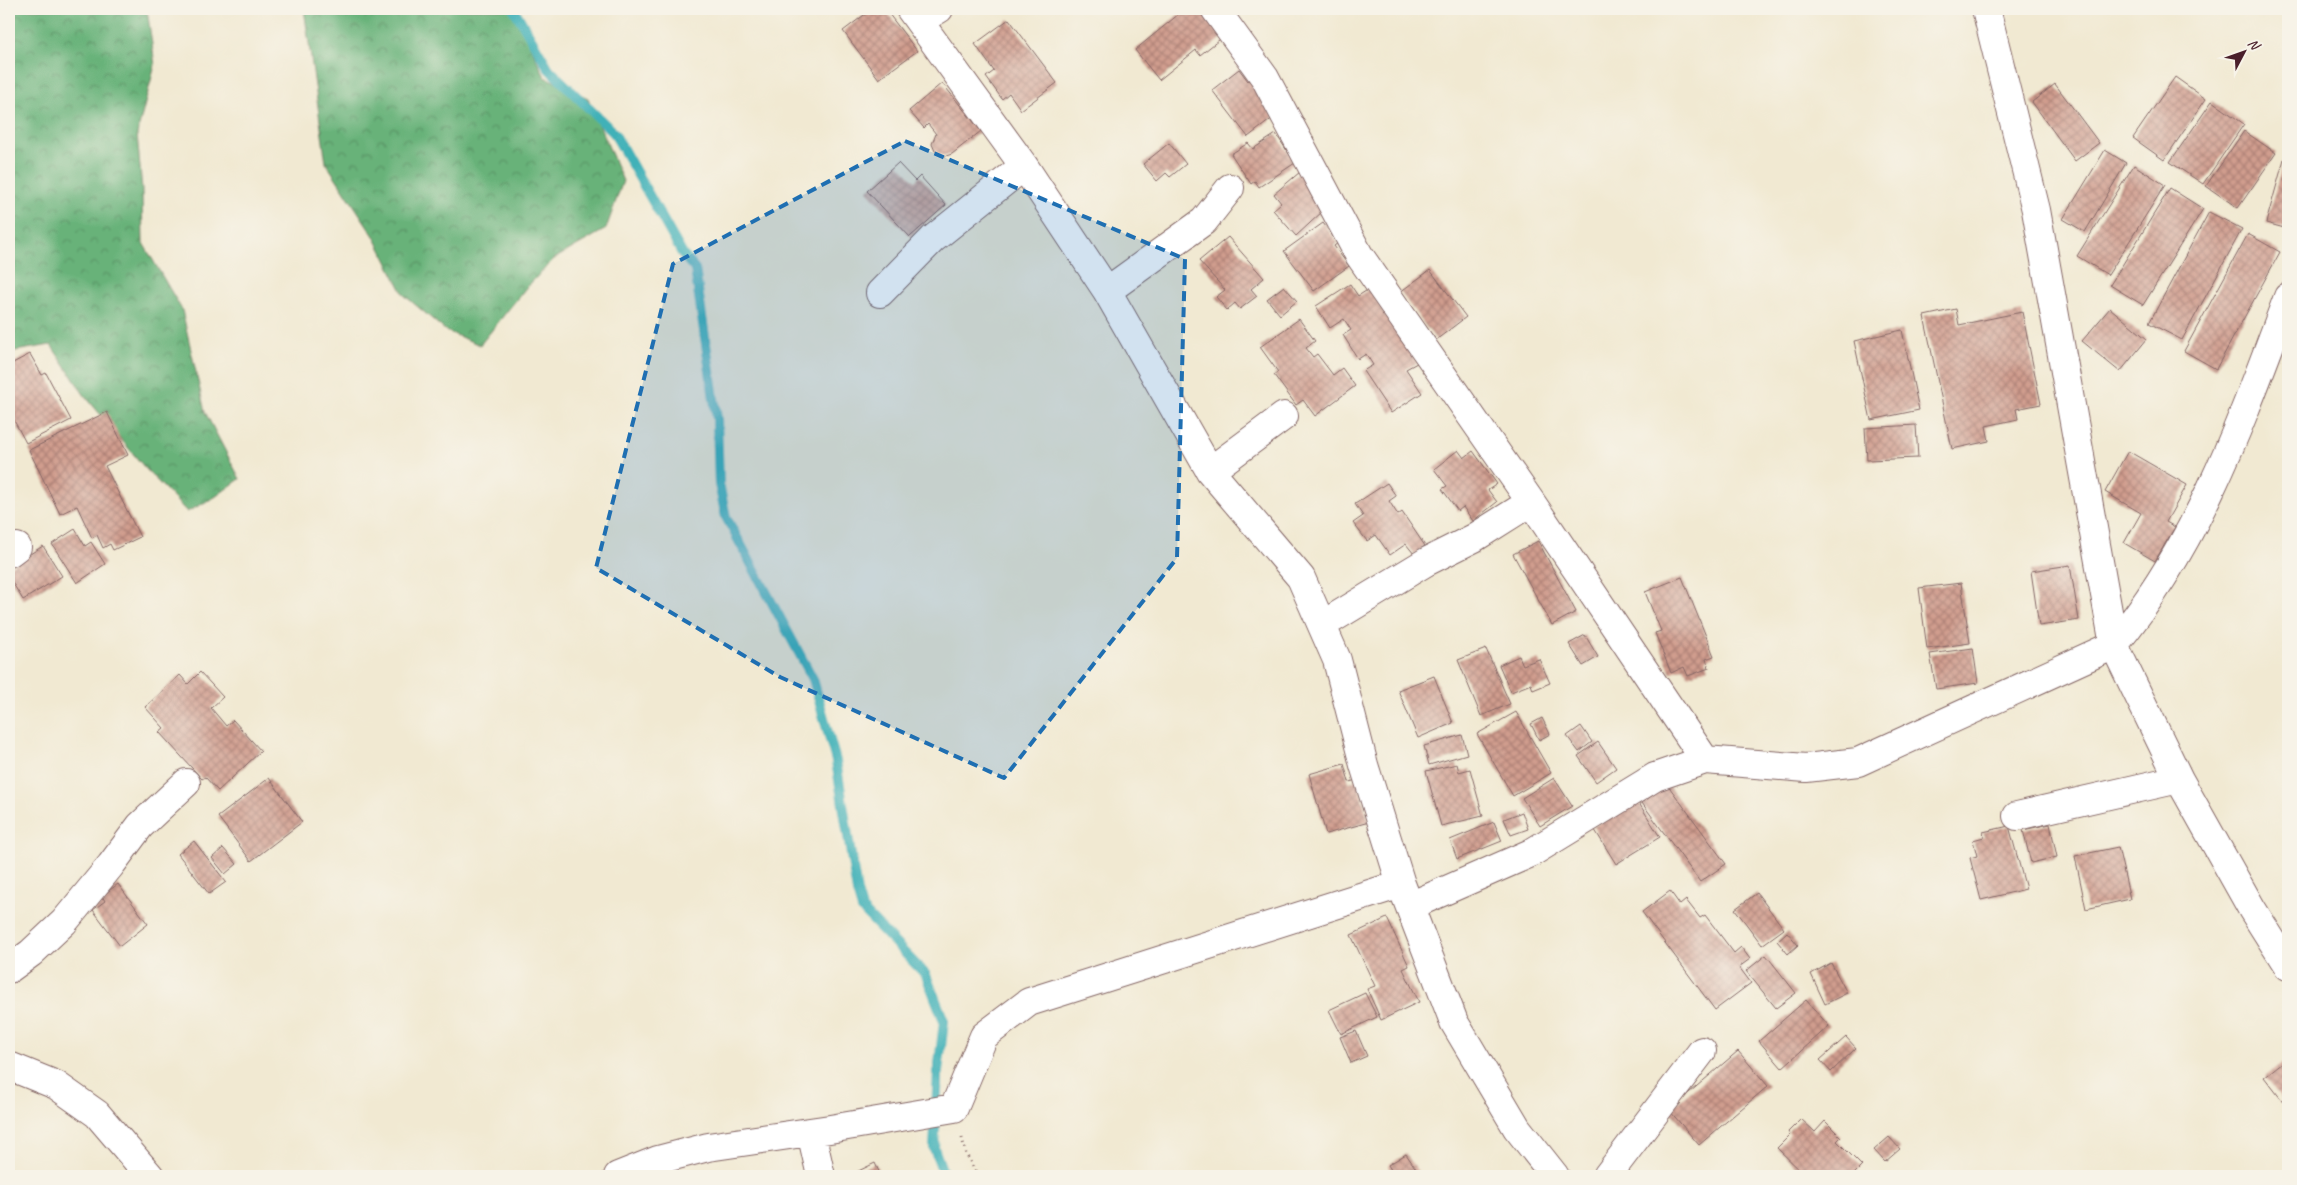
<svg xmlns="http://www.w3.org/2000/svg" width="2297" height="1185" font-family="Caveat,sans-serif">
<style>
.forest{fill:url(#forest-crowns);stroke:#596852}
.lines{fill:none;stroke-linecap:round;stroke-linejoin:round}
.stream{stroke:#40b1b8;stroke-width:10}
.building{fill:url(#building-cross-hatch)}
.minor-casing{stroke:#846665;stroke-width:30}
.path{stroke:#846665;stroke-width:3;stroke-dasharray:1 4;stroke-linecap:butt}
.minor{stroke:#fff;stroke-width:28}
.marked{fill:#1f6fb2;fill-opacity:0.2;stroke:#1f6fb2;stroke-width:4;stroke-dasharray:10 6;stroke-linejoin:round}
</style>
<defs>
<pattern id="forest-crowns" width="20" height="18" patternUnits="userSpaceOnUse" patternTransform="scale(1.25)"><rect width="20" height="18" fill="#68b279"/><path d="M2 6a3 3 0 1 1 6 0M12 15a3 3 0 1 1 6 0" fill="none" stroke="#589063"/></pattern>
<pattern id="building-cross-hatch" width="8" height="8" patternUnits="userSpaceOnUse" patternTransform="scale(1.25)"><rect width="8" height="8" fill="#d09d8e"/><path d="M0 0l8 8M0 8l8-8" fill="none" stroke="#ab7f74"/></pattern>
</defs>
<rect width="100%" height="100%" fill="#f7f3e8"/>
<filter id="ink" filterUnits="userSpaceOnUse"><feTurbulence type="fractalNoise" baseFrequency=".02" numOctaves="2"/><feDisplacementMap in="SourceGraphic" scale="10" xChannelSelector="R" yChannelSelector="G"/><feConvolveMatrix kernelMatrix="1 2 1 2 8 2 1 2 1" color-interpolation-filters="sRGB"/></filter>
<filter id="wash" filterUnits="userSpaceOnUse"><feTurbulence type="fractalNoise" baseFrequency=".0096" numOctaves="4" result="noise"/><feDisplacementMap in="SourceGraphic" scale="20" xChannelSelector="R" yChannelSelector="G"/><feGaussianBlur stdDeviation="1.12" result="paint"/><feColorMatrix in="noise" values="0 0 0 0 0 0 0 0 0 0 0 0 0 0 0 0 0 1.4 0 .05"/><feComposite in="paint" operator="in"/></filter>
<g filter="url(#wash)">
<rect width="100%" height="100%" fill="#f1e9d2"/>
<!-- forest -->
<path class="forest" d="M9 9H147L155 65 137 134 142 189 143 243 182 310 205 412 240 479 215 497 187 512 145 468 85 396 51 345 9 352Z
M304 9H513L545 77 588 98 623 181 606 229 554 259 525 289 480 345 446 331 404 295 374 236 326 163Z"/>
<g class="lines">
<!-- stream -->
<path class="stream" d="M514 9 549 69 614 133 683 255 695 269 717 419 719 484 726 517 813 679 836 761 857 892 862 909 926 975 944 1021 938 1072 934 1148 942 1170 947 1176"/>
</g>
<g id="blocks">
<!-- building -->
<path class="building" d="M872 9H885L917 51 879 79 843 31Z
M1185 9H1202L1224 36 1200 55 1196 50 1159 80 1135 50Z
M1009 19 1057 83 1021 110 1009 93 1002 99 986 77 994 71 975 44Z
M1239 69 1248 81 1252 77 1265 94 1260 99 1274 117 1248 137 1212 90Z
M2175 77 2206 99 2164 160 2133 138Z
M942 83 981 131 952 154 946 156 940 155 935 151 932 144 936 134 928 124 924 128 909 111Z
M2055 84 2099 143 2075 161 2032 102Z
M2212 101 2244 124 2203 184 2170 162Z
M2244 131 2276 153 2238 208 2206 186Z
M1276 134 1295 163 1259 187 1255 181 1251 184 1231 154 1248 143 1253 149Z
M1169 143 1186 164 1170 177 1166 173 1157 181 1143 164Z
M2105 150 2126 163 2085 232 2063 219Z
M2284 159 2288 160V229L2266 223Z
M898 163 915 181 920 176 946 205 910 237 867 191Z
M2134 165 2165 185 2108 275 2077 256Z
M1300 172 1323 211 1296 236 1273 210 1281 203 1274 194Z
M2170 188 2203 209 2143 305 2110 285Z
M2209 212 2242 229 2182 340 2149 323Z
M1323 223 1338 243 1334 246 1349 266 1314 291 1284 251Z
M2248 234 2280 252 2216 369 2184 351Z
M1228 237 1264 278 1251 289 1257 296 1240 309 1235 303 1227 310 1216 297 1225 290 1199 261Z
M1430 270 1466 317 1436 340 1400 292Z
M1350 284 1358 296 1369 289 1417 363 1406 369 1422 393 1391 413 1363 371 1373 365 1366 354 1358 359 1343 335 1351 330 1344 319 1330 328 1316 306Z
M1284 286 1297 301 1280 315 1267 299Z
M2110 308 2147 339 2120 372 2082 341Z
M1956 309 1959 325 2022 312 2041 404 2016 409 2018 419 1986 426 1989 441 1952 449 1924 316Z
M1299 319 1315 341 1306 348 1313 357 1317 354 1333 375 1342 368 1355 386 1315 416 1303 400 1296 405 1274 375 1278 372 1260 347Z
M1902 330 1919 410 1871 420 1854 341Z
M30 354 42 375 46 373 71 420 26 443 9 411V365Z
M107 412 128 455 105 466 140 537 113 550 110 544 103 548 97 535 92 538 77 506 60 514 29 450Z
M1916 425 1918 458 1867 460 1865 428Z
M1458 450 1464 458 1473 451 1497 484 1488 490 1497 502 1473 521 1463 507 1458 511 1442 489 1447 486 1434 469Z
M2128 451 2187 485 2166 522 2175 527 2155 561 2124 543 2141 513 2105 492Z
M1387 483 1396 496 1389 501 1398 515 1402 512 1425 546 1414 554 1406 544 1390 555 1376 535 1367 541 1353 523 1363 516 1355 504Z
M75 529 85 546 91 542 105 564 77 583 52 544Z
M1538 541 1576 612 1552 625 1513 554Z
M43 546 62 576 23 600 9 577V567Z
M2070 565 2079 620 2039 626 2031 571Z
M1682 577 1714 656 1706 659 1709 668 1688 676 1684 667 1671 673 1655 633 1661 631 1645 592Z
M1961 583 1970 643 1927 649 1919 588Z
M1585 635 1598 657 1583 666 1569 644Z
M1973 648 1978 683 1936 689 1930 654Z
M1486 649 1510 704 1481 716 1458 660Z
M1519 656 1523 665 1539 659 1550 683 1533 690 1531 684 1511 692 1499 665Z
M200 672 223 697 211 708 226 726 233 720 261 751 218 791 205 777 202 779 159 732 164 728 145 707 180 675 188 684Z
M1434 676 1453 723 1418 738 1398 690Z
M1516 712 1551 773 1513 796 1477 734Z
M1542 718 1550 734 1539 740 1531 724Z
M1581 726 1592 742 1579 752 1567 736Z
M1462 735 1467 754 1429 765 1424 746Z
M1598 742 1616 768 1596 782 1578 756Z
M1344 764 1349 782 1357 780 1369 822 1326 834 1309 774Z
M1457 764 1459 772 1470 769 1483 816 1441 826 1426 771Z
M269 778 302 822 251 861 218 817Z
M1554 778 1572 806 1540 826 1522 798Z
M1667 784 1726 864 1700 882 1642 803Z
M1637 800 1660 837 1616 864 1593 827Z
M1522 812 1528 829 1511 835 1504 819Z
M1494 822 1502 841 1457 859 1450 840Z
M2050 824 2057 857 2031 863 2023 830Z
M2009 826 2026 889 1981 900 1970 858 1977 856 1973 840 1984 837 1983 832Z
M194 841 226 882 209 894 178 854Z
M2118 847 2130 899 2086 909 2075 856Z
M223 848 237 864 225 874 212 858Z
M118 884 148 924 120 946 93 910 105 901 102 896Z
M1670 891 1680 905 1686 900 1700 918 1705 915 1734 953 1741 947 1750 959 1739 967 1751 983 1715 1010 1642 912Z
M1757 893 1784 929 1762 945 1735 909Z
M1387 918 1409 966 1403 969 1419 1002 1381 1020 1367 989 1375 986 1351 935Z
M1787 932 1798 945 1788 954 1777 941Z
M1766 955 1796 993 1776 1008 1746 971Z
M1831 963 1847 993 1825 1004 1811 974Z
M1365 993 1377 1017 1341 1034 1329 1010Z
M1806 1000 1829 1026 1782 1068 1759 1041Z
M1356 1031 1367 1056 1351 1063 1340 1037Z
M1846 1037 1856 1048 1831 1072 1820 1060Z
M1738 1051 1768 1086 1699 1145 1669 1110Z
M2288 1058V1108L2264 1077Z
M1801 1119 1815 1132 1825 1121 1841 1137 1837 1141 1862 1166 1852 1176H1806L1777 1148 1790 1135 1788 1132Z
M1889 1137 1900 1149 1885 1162 1874 1150Z
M1406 1154 1421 1176H1395L1388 1165Z
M875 1163 881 1176H848Z"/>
</g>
</g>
<g filter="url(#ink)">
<use href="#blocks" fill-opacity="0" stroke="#846665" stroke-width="1"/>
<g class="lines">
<!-- minor casing -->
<g class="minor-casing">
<path id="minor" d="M910 9 1024 166 1107 291 1210 471 1301 578 1337 660 1364 765 1401 884 1454 1022 1517 1128 1555 1176
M1215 9 1265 78 1359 255 1531 502 1705 760
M1986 9 2036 210 2114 645 2179 779 2252 909 2288 966
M919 21 939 9
M1107 291 1204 221 1230 188
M880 293 933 239 1024 166
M1210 471 1284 416
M9 553 17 547
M1322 625 1426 562 1474 538 1531 502
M2017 816 2179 779
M1410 906 1531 853 1655 777 1705 760 1806 768 1858 762 2114 645C2199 543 2242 419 2288 297
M9 969 31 953 64 922 111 865 140 826 186 783
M9 1066 56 1085 97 1114 150 1176
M811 1132 821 1176
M618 1176 658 1160 708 1147 830 1129 954 1108 984 1036 1029 1002 1401 884
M1607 1176 1702 1051"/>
</g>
<!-- path -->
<path class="path" d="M962 1138 966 1154 978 1176"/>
<!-- minor -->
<use href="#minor" class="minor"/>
</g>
</g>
<!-- marked area -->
<path class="marked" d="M905 141 1185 259 1177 558 1004 778 780 677 596 568 673 264Z"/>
<!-- margin -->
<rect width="2297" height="1185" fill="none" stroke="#f7f3e8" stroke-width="30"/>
<!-- north arrow -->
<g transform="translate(2244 52) rotate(49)" stroke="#f7f3e8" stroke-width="4" paint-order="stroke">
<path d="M0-4L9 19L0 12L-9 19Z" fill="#4a1f2b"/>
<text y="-8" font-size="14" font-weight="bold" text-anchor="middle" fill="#4a1f2b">N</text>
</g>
</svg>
